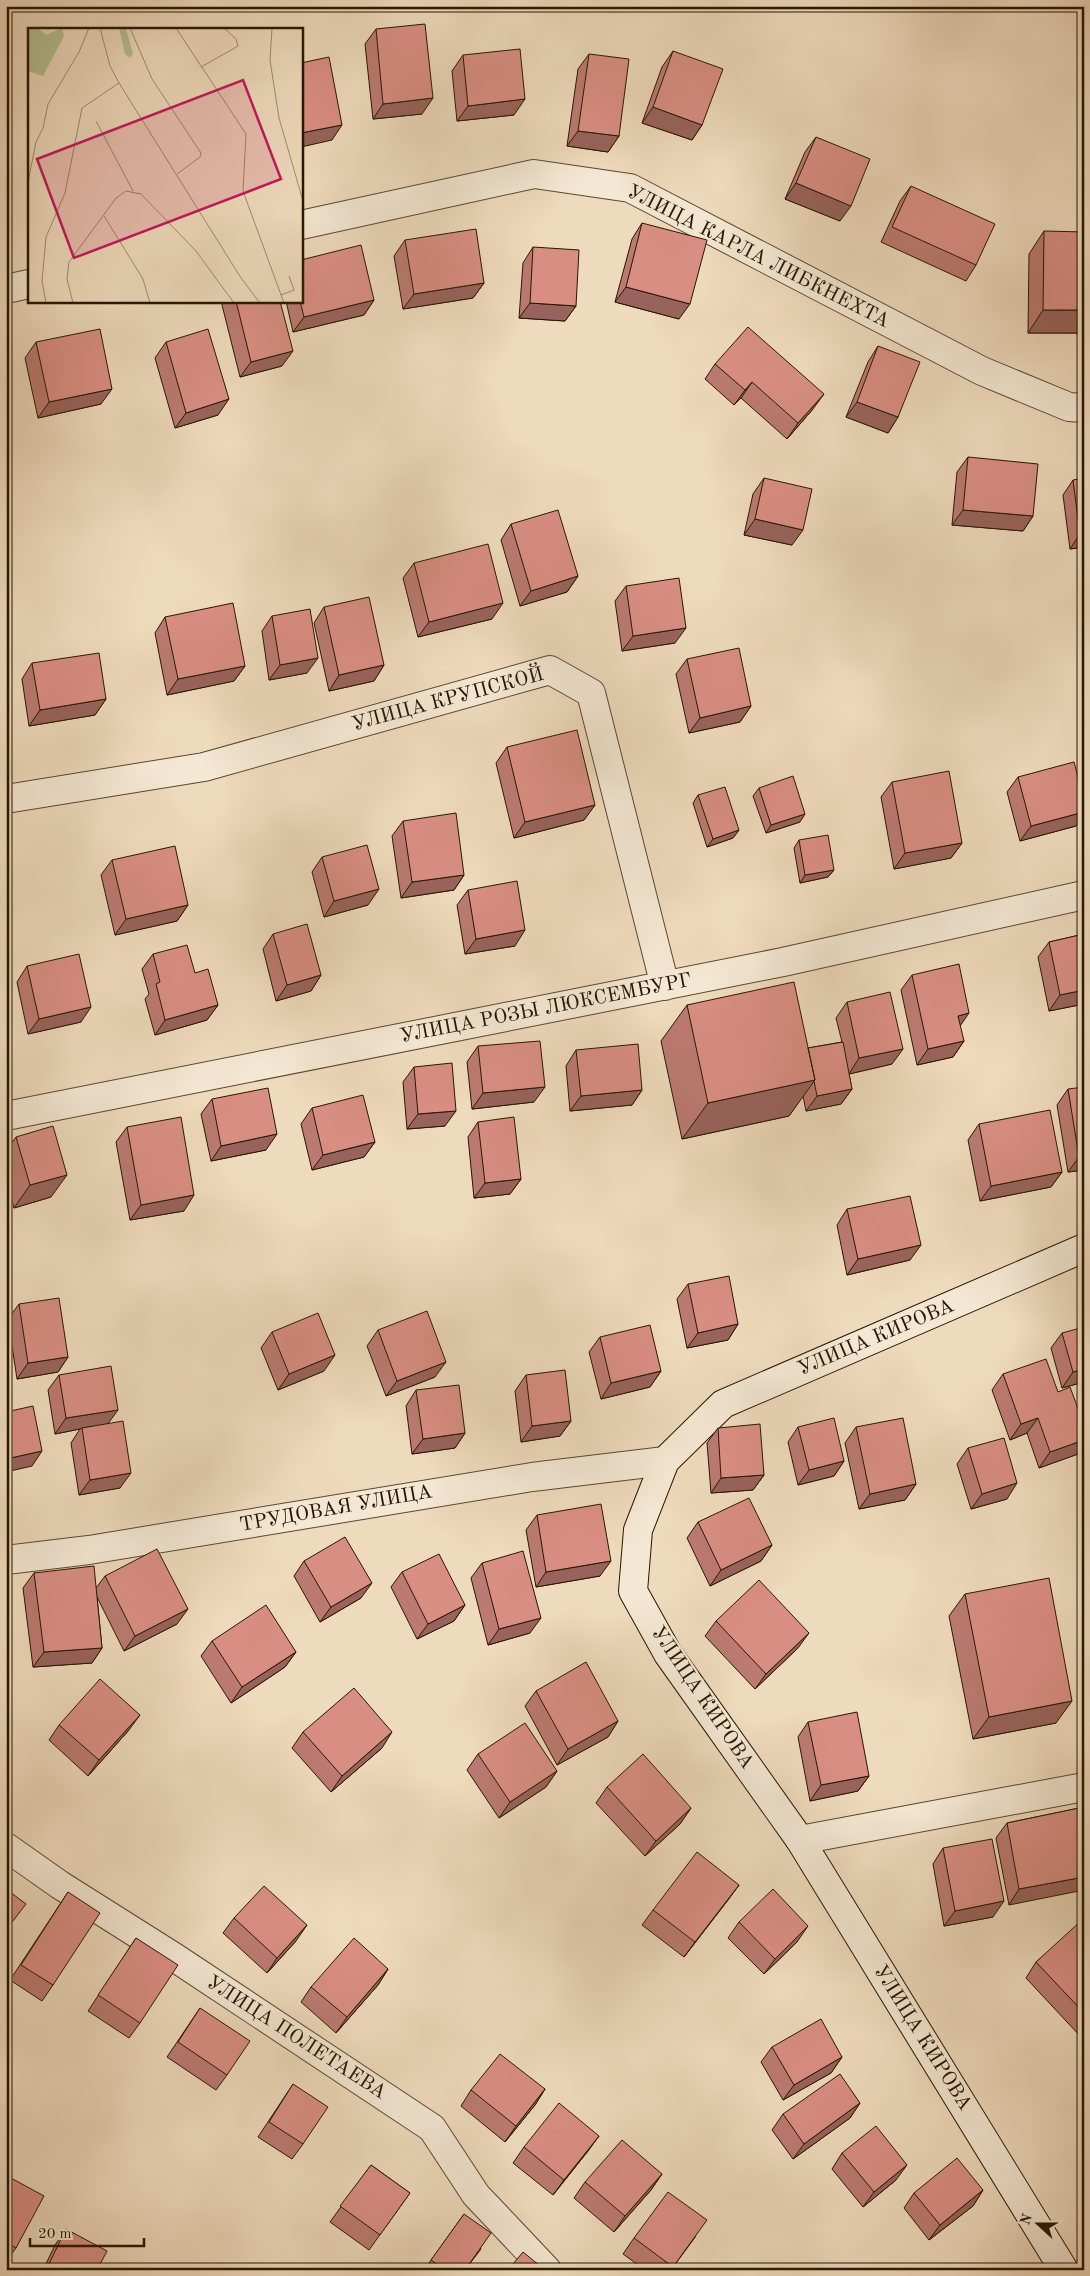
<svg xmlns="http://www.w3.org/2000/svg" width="1090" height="2276" font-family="'Old Standard TT',serif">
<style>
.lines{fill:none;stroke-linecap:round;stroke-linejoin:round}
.minor-casing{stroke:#594830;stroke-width:30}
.secondary-casing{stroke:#271701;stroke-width:30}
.minor{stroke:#f4e7d3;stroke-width:28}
.secondary{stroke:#f4e7d3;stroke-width:28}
.wall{fill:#bb7a72;stroke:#271701}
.shaded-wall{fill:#98635c;stroke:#271701}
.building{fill:#d98e84;stroke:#271701}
.labels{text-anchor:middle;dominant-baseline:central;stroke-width:4.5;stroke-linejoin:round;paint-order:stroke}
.street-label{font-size:20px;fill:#271701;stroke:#f4e7d3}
.inset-road{fill:none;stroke:#9e8c71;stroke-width:1}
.view{fill:#c2185b;fill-opacity:0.15;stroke:#c2185b;stroke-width:2.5}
.inset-edge{fill:none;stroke:#271701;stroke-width:2.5}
</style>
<rect width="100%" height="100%" fill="#eedabc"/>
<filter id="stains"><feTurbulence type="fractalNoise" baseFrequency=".004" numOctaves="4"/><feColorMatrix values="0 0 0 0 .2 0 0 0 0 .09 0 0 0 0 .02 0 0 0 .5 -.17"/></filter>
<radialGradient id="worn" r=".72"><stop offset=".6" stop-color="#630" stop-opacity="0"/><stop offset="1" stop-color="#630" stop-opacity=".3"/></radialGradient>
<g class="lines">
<!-- minor casing -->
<g class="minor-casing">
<path id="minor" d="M301 225 534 174 630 188 982 371 1069 407 1084 408
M6 289 29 284
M6 799 204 767 550 670 591 693 665 986
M6 1116 783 962 1084 895
M6 1560 89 1550 532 1477 665 1461
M800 1840 1084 1787
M6 1847 60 1885 174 1957 432 2128 476 2195 547 2270"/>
</g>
<!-- secondary casing -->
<g class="secondary-casing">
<path id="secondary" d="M1064 2270 800 1840 668 1654 633 1591 638 1530 665 1461 723 1404 1084 1248"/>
</g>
<!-- minor -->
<use href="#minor" class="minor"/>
<!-- secondary -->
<use href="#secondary" class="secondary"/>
</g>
<!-- wall -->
<path class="wall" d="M376 29 422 114 373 119 365 44Z
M673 51 702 125 692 140 642 123 662 67Z
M589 54 619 136 608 152 567 146 578 69Z
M463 55 514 115 457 121 452 71Z
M816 137 840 221 785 199 805 152Z
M911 186 976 265 966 281 881 242 900 201Z
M642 223 679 319 615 302 632 239Z
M1044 231 1084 333H1028L1029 254Z
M405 240 484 283 473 298 403 309 394 256Z
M533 247 576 306 565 321 519 318 523 263Z
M374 300 364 315 293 332 286 301Z
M221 301H280L282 366 240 377Z
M36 342 101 404 38 418 25 358Z
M166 342 218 415 175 428 155 358Z
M878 346 898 417 888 433 846 417 868 362Z
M715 364 813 409 787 439 741 398 734 405 705 379Z
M968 457 1033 516 1023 531 952 525 957 472Z
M764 478 792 545 744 535 753 494Z
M1073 480 1084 547 1070 549 1063 495Z
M511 524 578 576 567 592 520 606 501 540Z
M414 563 492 619 418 637 403 578Z
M626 586 675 643 622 651 615 601Z
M324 607 384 665 374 681 329 691 314 623Z
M272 616 307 673 269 680 262 631Z
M165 617 245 666 234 681 167 695 155 633Z
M687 659 751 706 740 722 689 733 676 674Z
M32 663 106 699 95 715 29 726 22 679Z
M507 747 595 805 584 820 514 838 496 763Z
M1018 777 1076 826 1020 841 1007 792Z
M892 782 962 843 951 858 894 869 881 797Z
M759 788 800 822 766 833 753 796Z
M698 795 739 830 733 838 707 847 693 803Z
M403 821 464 875 454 890 401 898 392 836Z
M799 840 834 870 828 877 800 883 794 848Z
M322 857 368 905 324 917 312 872Z
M112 860 188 905 177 921 115 935 101 875Z
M468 890 515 946 465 954 457 905Z
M273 934 321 975 311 991 276 1001 263 949Z
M1084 934V1004L1049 1011 1038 957 1049 942Z
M153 954 195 973 218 1005 207 1020 155 1035 145 999 149 994 142 969Z
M27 966 81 1022 28 1034 17 982Z
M912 975 964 1041 953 1057 917 1065 901 990Z
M847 1002 892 1064 849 1074 852 1089 841 1104 806 1111 803 1096 789 1116 682 1139 661 1041 687 1005 808 1048 842 1042 836 1018Z
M478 1046 534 1102 472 1109 467 1062Z
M576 1050 642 1090 632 1105 570 1111 566 1066Z
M414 1067 445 1126 407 1129 403 1082Z
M1068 1089 1084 1170 1068 1172 1057 1105Z
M212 1099 266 1150 211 1161 201 1114Z
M312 1108 375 1142 364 1157 312 1170 301 1124Z
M478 1122 521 1179 510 1194 474 1198 468 1137Z
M979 1124 1062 1172 1051 1187 980 1201 968 1140Z
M127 1127 184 1211 130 1220 116 1142Z
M16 1137 51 1197 14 1208 6 1179V1151Z
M847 1209 910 1260 847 1275 837 1225Z
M688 1284 738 1324 728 1340 687 1348 677 1299Z
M19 1304 68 1357 58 1372 17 1379 8 1319Z
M378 1330 435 1377 386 1396 367 1346Z
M272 1332 324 1371 278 1390 261 1348Z
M1062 1333 1084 1382 1062 1388 1051 1348Z
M600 1337 661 1371 650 1387 601 1399 589 1352Z
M1003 1374 1058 1392 1084 1425V1445L1078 1454 1039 1468 1027 1433 1010 1440 992 1390Z
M59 1375 109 1423 120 1488 79 1495 71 1443 80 1429 55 1434 48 1390Z
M526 1375 571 1421 560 1436 521 1442 515 1391Z
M416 1390 465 1433 455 1448 412 1454 406 1406Z
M798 1427 844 1461 834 1476 798 1485 788 1442Z
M856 1427 916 1484 905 1500 859 1509 845 1443Z
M718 1428 764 1475 753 1490 711 1493 707 1443Z
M968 1448 1007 1499 971 1509 957 1464Z
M537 1515 600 1576 536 1587 526 1530Z
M698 1522 772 1545 761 1561 710 1586 687 1538Z
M304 1561 361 1598 320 1622 294 1576Z
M482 1563 530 1633 488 1645 471 1578Z
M402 1572 465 1605 454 1621 417 1639 391 1587Z
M34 1573 96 1588 105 1576 177 1624 124 1651 97 1597 102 1648 92 1663 33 1667 23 1588Z
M965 1594 1056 1723 973 1739 949 1616Z
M716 1621 798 1648 755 1689 705 1636Z
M212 1641 296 1652 285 1667 231 1703 201 1656Z
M536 1691 618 1721 608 1737 557 1765 525 1706Z
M808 1722 869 1776 858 1791 810 1801 798 1737Z
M59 1725 129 1730 88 1776 49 1740Z
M303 1732 382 1748 331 1792 292 1748Z
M478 1754 557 1771 546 1787 499 1818 467 1770Z
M607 1787 691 1808 680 1824 645 1856 596 1803Z
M1084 1807 1009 1905 996 1838 1007 1823Z
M943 1848 993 1917 944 1926 933 1864Z
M739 1885 728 1900 684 1957 642 1925 653 1910Z
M68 1892 53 1985 42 2001 10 1980Z
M234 1918 296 1941 267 1973 223 1933Z
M739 1922 797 1942 764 1974 728 1938Z
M1084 1922V2035L1081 2037 1026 1978 1036 1962Z
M136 1938 140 2023 129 2038 88 2011Z
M388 1969 378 1985 336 2033 301 2002 311 1987Z
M200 2008 227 2075 216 2090 167 2057Z
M772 2047 842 2057 831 2073 783 2100 761 2062Z
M293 2084 303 2144 292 2159 258 2137Z
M545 2089 535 2105 505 2142 461 2106 471 2090Z
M860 2103 850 2118 793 2159 772 2130 783 2114Z
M599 2136 588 2151 553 2195 513 2163 524 2147Z
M842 2153 896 2180 863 2207 832 2169Z
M371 2165 410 2193 369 2250 330 2222Z
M662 2174 651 2190 614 2232 574 2198 585 2182Z
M9 2177 16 2248 6 2262V2181Z
M983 2190 973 2206 929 2240 904 2208 914 2193Z
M464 2214 481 2249 465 2270H424Z
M66 2229 97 2270H43L55 2245Z
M696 2236 671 2270H645L623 2254 634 2238Z"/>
<!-- shaded-wall -->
<path class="shaded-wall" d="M98 6H163L160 10Z
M433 98 422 114 373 119 383 104Z
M525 99 514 115 457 121 468 106Z
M653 107 702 125 692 140 642 123Z
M342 125 332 140 301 147V133Z
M578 131 619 136 608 152 567 146Z
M796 183 851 206 840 221 785 199Z
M484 283 473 298 403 309 414 294Z
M626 287 690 304 679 319 615 302Z
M374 300 364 315 293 332 304 317Z
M530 303 576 306 565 321 519 318Z
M1043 310H1084V333H1028Z
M293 351 282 366 240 377 251 362Z
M752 382 741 398 734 405 745 390Z
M112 389 101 404 38 418 49 402Z
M824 394 813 409 787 439 798 423Z
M229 399 218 415 175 428 186 413Z
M857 402 898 417 888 433 846 417Z
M963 510 1033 516 1023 531 952 525Z
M755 519 803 530 792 545 744 535Z
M1084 533V547L1070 549 1080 534Z
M578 576 567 592 520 606 531 591Z
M503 603 492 619 418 637 429 622Z
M686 628 675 643 622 651 633 636Z
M318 658 307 673 269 680 280 665Z
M384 665 374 681 329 691 339 675Z
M245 666 234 681 167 695 178 679Z
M106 699 95 715 29 726 40 710Z
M751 706 740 722 689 733 700 718Z
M595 805 584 820 514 838 525 822Z
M1084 812V815L1076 826 1020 841 1031 826Z
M805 814 800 822 766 833 771 825Z
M739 830 733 838 707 847 713 839Z
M962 843 951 858 894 869 905 853Z
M834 870 828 877 800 883 805 875Z
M464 875 454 890 401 898 412 882Z
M379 889 368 905 324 917 334 901Z
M188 905 177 921 115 935 126 919Z
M525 930 515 946 465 954 476 939Z
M321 975 311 991 276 1001 287 985Z
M1084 990V1004L1049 1011 1060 995Z
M218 1005 207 1020 155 1035 165 1020Z
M91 1007 81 1022 28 1034 39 1019Z
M969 1013 958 1029V1016Z
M964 1041 953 1057 917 1065 928 1049Z
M903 1049 892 1064 849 1074 859 1058Z
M815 1080 789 1116 682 1139 708 1103Z
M545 1087 534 1102 472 1109 483 1093Z
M852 1089 841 1104 806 1111 817 1096Z
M642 1090 632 1105 570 1111 581 1096Z
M456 1111 445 1126 407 1129 418 1114Z
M277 1134 266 1150 211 1161 221 1146Z
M375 1142 364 1157 312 1170 323 1155Z
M1084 1156V1170L1068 1172 1079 1157Z
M1062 1172 1051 1187 980 1201 991 1186Z
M67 1175 51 1197 14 1208 30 1185Z
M521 1179 510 1194 474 1198 485 1183Z
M194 1195 184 1211 130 1220 141 1205Z
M921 1245 910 1260 847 1275 858 1259Z
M738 1324 728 1340 687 1348 698 1333Z
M335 1355 324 1371 278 1390 289 1374Z
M68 1357 58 1372 17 1379 28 1363Z
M446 1362 435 1377 386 1396 397 1381Z
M1084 1369V1382L1062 1388 1073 1372Z
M661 1371 650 1387 601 1399 611 1383Z
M118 1410 107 1425 82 1428 80 1429 55 1434 66 1418Z
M1038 1418 1027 1433 1010 1440 1021 1424Z
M571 1421 560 1436 521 1442 532 1426Z
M465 1433 455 1448 412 1454 423 1439Z
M1084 1440V1445L1078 1454 1039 1468 1050 1452Z
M42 1451 32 1466 6 1472V1459Z
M844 1461 834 1476 798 1485 809 1470Z
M131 1473 120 1488 79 1495 90 1480Z
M764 1475 753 1490 711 1493 721 1478Z
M1017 1483 1007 1499 971 1509 982 1494Z
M916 1484 905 1500 859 1509 870 1494Z
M772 1545 761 1561 710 1586 721 1570Z
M611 1561 600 1576 536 1587 546 1572Z
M372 1583 361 1598 320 1622 331 1607Z
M465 1605 454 1621 417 1639 428 1624Z
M188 1609 177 1624 124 1651 135 1636Z
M541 1618 530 1633 488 1645 499 1629Z
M809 1633 798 1648 755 1689 766 1674Z
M102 1648 92 1663 33 1667 44 1652Z
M296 1652 285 1667 231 1703 242 1687Z
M1072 1701 1056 1723 973 1739 989 1717Z
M140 1715 129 1730 88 1776 99 1760Z
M618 1721 608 1737 557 1765 568 1749Z
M392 1732 382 1748 331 1792 342 1776Z
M557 1771 546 1787 499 1818 510 1802Z
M869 1776 858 1791 810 1801 821 1785Z
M691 1808 680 1824 645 1856 656 1841Z
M1084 1877V1890L1009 1905 1019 1889Z
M739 1885 728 1900 684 1957 695 1942Z
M1004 1901 993 1917 944 1926 955 1911Z
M307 1925 296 1941 267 1973 277 1958Z
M808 1926 797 1942 764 1974 775 1959Z
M388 1969 378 1985 336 2033 347 2017Z
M842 2057 831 2073 783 2100 794 2085Z
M545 2089 535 2105 505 2142 516 2126Z
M860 2103 850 2118 793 2159 804 2144Z
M599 2136 588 2151 553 2195 564 2180Z
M907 2165 896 2180 863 2207 874 2192Z
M662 2174 651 2190 614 2232 625 2216Z
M983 2190 973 2206 929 2240 940 2225Z"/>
<!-- building -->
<path class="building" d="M425 24 433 98 383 104 376 29Z
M520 49 525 99 468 106 463 55Z
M673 51 723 69 702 125 653 107Z
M589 54 629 59 619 136 578 131Z
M329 57 342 125 301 133V63Z
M816 137 870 159 851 206 796 183Z
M911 186 995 224 976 265 892 227Z
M642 223 707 240 690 304 626 287Z
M476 229 484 283 414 294 405 240Z
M1044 231 1084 232V310H1043Z
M361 245 374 300 304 317 300 301H301V260Z
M533 247 579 250 576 306 530 303Z
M236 301H280L293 351 251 362Z
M748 327 824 394 798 423 752 382 745 390 715 364Z
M100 329 112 389 49 402 36 342Z
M208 329 229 399 186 413 166 342Z
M878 346 920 362 898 417 857 402Z
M6 428 8 436 6 437Z
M968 457 1038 464 1033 516 963 510Z
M764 478 812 489 803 530 755 519Z
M1084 478V533L1080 534 1073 480Z
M558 510 578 576 531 591 511 524Z
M488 544 503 603 429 622 414 563Z
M679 578 686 628 633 636 626 586Z
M369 597 384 665 339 675 324 607Z
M233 603 245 666 178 679 165 617Z
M310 609 318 658 280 665 272 616Z
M739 648 751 706 700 718 687 659Z
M99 653 106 699 40 710 32 663Z
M577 730 595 805 525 822 507 747Z
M1074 762 1084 800V812L1031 826 1018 777Z
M949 771 962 843 905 853 892 782Z
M793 776 805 814 771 825 759 788Z
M725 787 739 830 713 839 698 795Z
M456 813 464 875 412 882 403 821Z
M828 835 834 870 805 875 799 840Z
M367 845 379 889 334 901 322 857Z
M175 846 188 905 126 919 112 860Z
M517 881 525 930 476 939 468 890Z
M307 924 321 975 287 985 273 934Z
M1084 934V990L1060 995 1049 942Z
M187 945 195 973 208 969 218 1005 165 1020 156 984 160 982 153 954Z
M79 954 91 1007 39 1019 27 966Z
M959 964 969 1013 958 1016 964 1041 928 1049 912 975Z
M794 982 815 1080 708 1103 687 1005Z
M890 992 903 1049 859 1058 847 1002Z
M540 1041 545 1087 483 1093 478 1046Z
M843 1042 852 1089 817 1096 814 1081 815 1080 808 1048Z
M638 1044 642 1090 581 1096 576 1050Z
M452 1063 456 1111 418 1114 414 1067Z
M1084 1087V1156L1079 1157 1068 1089Z
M268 1088 277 1134 221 1146 212 1099Z
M363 1095 375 1142 323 1155 312 1108Z
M1050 1110 1062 1172 991 1186 979 1124Z
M181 1117 194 1195 141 1205 127 1127Z
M514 1117 521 1179 485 1183 478 1122Z
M53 1126 67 1175 30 1185 16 1137Z
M910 1196 921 1245 858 1259 847 1209Z
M729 1276 738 1324 698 1333 688 1284Z
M59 1298 68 1357 28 1363 19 1304Z
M427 1311 446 1362 397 1381 378 1330Z
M318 1313 335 1355 289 1374 272 1332Z
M650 1325 661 1371 611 1383 600 1337Z
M1084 1327V1369L1073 1372 1062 1333Z
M1046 1359 1058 1392 1070 1387 1084 1425V1440L1050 1452 1038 1418 1021 1424 1003 1374Z
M111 1366 118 1410 66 1418 59 1375Z
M565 1370 571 1421 532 1426 526 1375Z
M459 1385 465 1433 423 1439 416 1390Z
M33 1406 42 1451 6 1459V1412Z
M834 1418 844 1461 809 1470 798 1427Z
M903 1418 916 1484 870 1494 856 1427Z
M123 1421 131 1473 90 1480 82 1428Z
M760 1424 764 1475 721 1478 718 1428Z
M1004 1438 1017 1483 982 1494 968 1448Z
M749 1498 772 1545 721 1570 698 1522Z
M601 1504 611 1561 546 1572 537 1515Z
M345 1537 372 1583 331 1607 304 1561Z
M157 1549 188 1609 135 1636 105 1576Z
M523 1551 541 1618 499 1629 482 1563Z
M439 1554 465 1605 428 1624 402 1572Z
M94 1566 102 1648 44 1652 34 1573Z
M1049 1578 1072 1701 989 1717 965 1594Z
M759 1580 809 1633 766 1674 716 1621Z
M266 1605 296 1652 242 1687 212 1641Z
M586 1662 618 1721 568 1749 536 1691Z
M100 1679 140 1715 99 1760 59 1725Z
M354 1688 392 1732 342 1776 303 1732Z
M857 1712 869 1776 821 1785 808 1722Z
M525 1723 557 1771 510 1802 478 1754Z
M643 1754 691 1808 656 1841 607 1787Z
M1084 1807V1877L1019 1889 1007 1823Z
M992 1839 1004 1901 955 1911 943 1848Z
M697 1852 739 1885 695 1942 653 1910Z
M264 1886 307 1925 277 1958 234 1918Z
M6 1889 26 1904 6 1930Z
M773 1889 808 1926 775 1959 739 1922Z
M68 1892 100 1913 53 1985 21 1965Z
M1082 1920 1084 1922V2013L1036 1962Z
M136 1938 178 1965 140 2023 98 1995Z
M354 1938 388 1969 347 2017 311 1987Z
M200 2008 250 2041 227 2075 178 2042Z
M821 2019 842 2057 794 2085 772 2047Z
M500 2054 545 2089 516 2126 471 2090Z
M840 2074 860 2103 804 2144 783 2114Z
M293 2084 328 2107 303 2144 269 2122Z
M559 2103 599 2136 564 2180 524 2147Z
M876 2126 907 2165 874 2192 842 2153Z
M622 2140 662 2174 625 2216 585 2182Z
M957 2158 983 2190 940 2225 914 2193Z
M371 2165 410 2193 380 2235 340 2206Z
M9 2177 44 2196 16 2248 6 2242V2182Z
M668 2192 707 2220 673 2267 634 2238Z
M464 2214 491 2233 465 2270H445L431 2260Z
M66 2229 107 2251 97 2270H46Z
M523 2252 545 2270H508Z"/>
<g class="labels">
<!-- street labels -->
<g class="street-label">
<text transform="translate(758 257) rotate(27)">УЛИЦА КАРЛА ЛИБКНЕХТА</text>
<text transform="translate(448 700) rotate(-15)">УЛИЦА КРУПСКОЙ</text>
<text transform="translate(546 1009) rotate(-11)">УЛИЦА РОЗЫ ЛЮКСЕМБУРГ</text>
<text transform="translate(876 1338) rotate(-23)">УЛИЦА КИРОВА</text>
<text transform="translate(336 1509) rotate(-10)">ТРУДОВАЯ УЛИЦА</text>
<text transform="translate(702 1698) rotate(56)">УЛИЦА КИРОВА</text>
<text transform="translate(296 2038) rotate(33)">УЛИЦА ПОЛЕТАЕВА</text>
<text transform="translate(922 2038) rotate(58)">УЛИЦА КИРОВА</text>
</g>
</g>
<!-- overview -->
<g transform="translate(28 28)">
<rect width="275" height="275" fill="#eedabc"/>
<path d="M0 0H10L18 7 34 0 36 8 15 48 0 43ZM91 0H98L105 26 102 30 97 26Z" fill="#b6c092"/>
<path class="inset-road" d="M72 0 82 38 91 55 213 250 232 275M102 0 124 51 173 125 172 129 149 146M148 0 218 106 215 163 256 275M244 0 242 32 251 90 275 173M173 39 210 18 208 11 196 0M68 93 105 163M0 154 8 114 15 100 20 76 51 24 61 0M76 188 115 251 122 275M253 267 266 262 261 248M18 275 14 253 18 209 37 165 54 80 91 55M45 275 39 251 41 234 88 170 98 163 113 166 168 223 206 275"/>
<path class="view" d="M215 52 253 151 46 230 9 131Z"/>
<rect width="275" height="275" class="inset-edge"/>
</g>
<!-- margin -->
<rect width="1090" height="2276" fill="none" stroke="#eedabc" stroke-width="25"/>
<rect x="8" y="8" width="1075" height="2261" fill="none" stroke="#271701" stroke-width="2.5"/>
<rect x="12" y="12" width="1065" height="2251" fill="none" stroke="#271701"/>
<!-- north arrow -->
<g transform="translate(1038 2224) rotate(291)" stroke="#f4e7d3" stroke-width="4" paint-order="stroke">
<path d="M0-4L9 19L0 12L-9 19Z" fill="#271701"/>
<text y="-8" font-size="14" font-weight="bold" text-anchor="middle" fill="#271701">N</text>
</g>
<!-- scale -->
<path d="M30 2238v8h114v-8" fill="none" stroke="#271701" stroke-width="2.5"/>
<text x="38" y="2238" font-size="15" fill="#271701" stroke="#f4e7d3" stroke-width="4" paint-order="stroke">20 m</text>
<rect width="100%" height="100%" filter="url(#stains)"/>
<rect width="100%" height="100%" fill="url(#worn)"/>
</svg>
